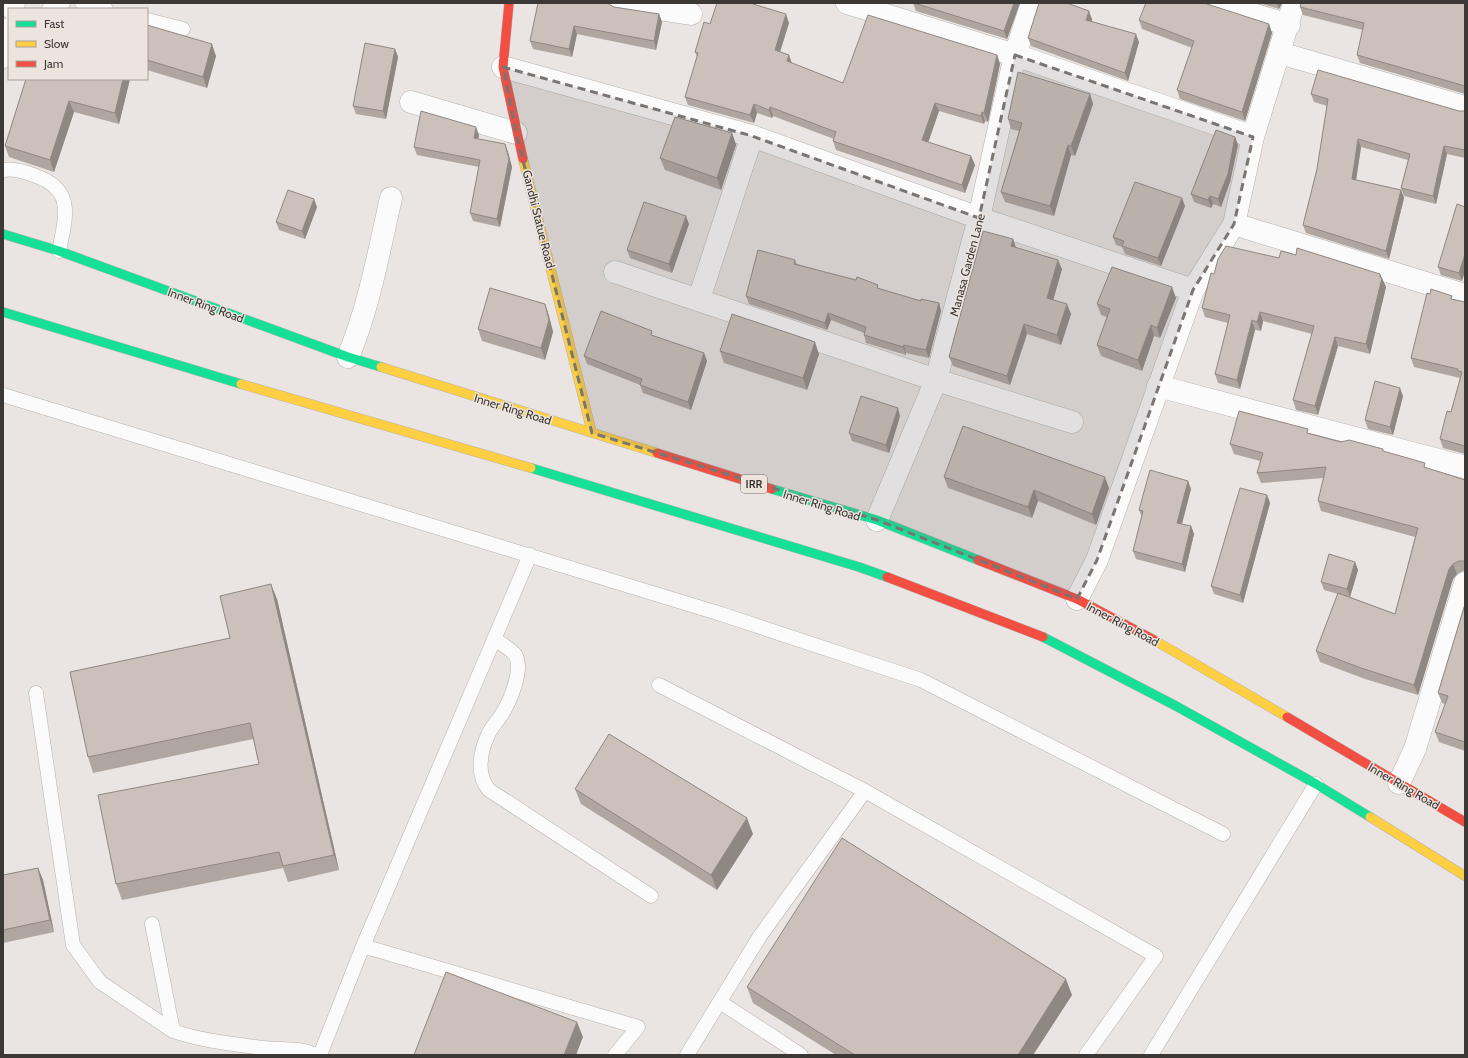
<svg xmlns="http://www.w3.org/2000/svg" width="1468" height="1058" font-family="Cabin,sans-serif">
<style>
.lines{fill:none;stroke-linecap:round;stroke-linejoin:round}
.lane-casing{stroke:#b5b1af;stroke-width:15}
.street-casing{stroke:#b5b1af;stroke-width:23}
.fast-casing{stroke:#b5b1af;stroke-width:10}
.slow-casing{stroke:#b5b1af;stroke-width:10}
.jam-casing{stroke:#b5b1af;stroke-width:10}
.lane{stroke:#fcfbfb;stroke-width:14}
.street{stroke:#fcfbfb;stroke-width:22}
.fast{stroke:#16e098;stroke-width:9}
.slow{stroke:#ffcf43;stroke-width:9}
.jam{stroke:#f24e42;stroke-width:9}
.wall{fill:#afa6a0}
.shaded-wall{fill:#8f8782}
.building{fill:#ccc1ba;stroke:#8f8782}
.marked{fill:#797572;fill-opacity:0.2;stroke:#797572;stroke-width:3;stroke-dasharray:8 5;stroke-linejoin:round}
.labels{text-anchor:middle;dominant-baseline:central;stroke-width:3;stroke-linejoin:round;paint-order:stroke}
.shield{fill:#ede4de;stroke:#716c68;stroke-width:1}
.shield-label{font-size:11px;font-weight:bold;fill:#3c3836}
.street-label{font-size:12px;fill:#3c3836;stroke:#ede4de}
</style>
<rect width="100%" height="100%" fill="#eae5e2"/>
<g class="lines">
<!-- lane casing -->
<g class="lane-casing">
<path id="lane" d="M82 3 106 9
M49 9 63 3
M147 20 183 29
M3 170C14 168 26 172 36 176 76 190 65 219 59 251
M3 395 721 614 921 680 1223 834
M494 639C500 643 513 650 516 656 523 671 510 701 502 714 498 721 491 727 488 735 480 752 476 775 489 790L651 896
M659 685 865 791 760 936 687 1055
M36 693 73 945 100 982 173 1031
M865 791 1156 956 1086 1055
M152 924 173 1031C202 1041 233 1044 263 1048 280 1050 300 1047 315 1055
M363 946 530 555
M720 1002 801 1055
M320 1055 363 946 638 1027 615 1055
M1151 1055 1316 784"/>
</g>
<!-- street casing -->
<g class="street-casing">
<path id="street" d="M619 3 691 14
M847 3 1015 55 1253 137 1294 3
M1216 3 1289 25
M13 9 14 3
M1280 53 1465 107
M3 57 9 29
M503 67 752 136 979 218 1193 290
M411 102 516 133
M1234 224 1465 295
M615 272 936 380 1072 422
M699 299 752 136
M348 357C369 307 379 251 391 198
M1158 386 1465 467
M877 520 936 380 979 218 1015 55 1032 3
M1077 599 1097 560 1193 290 1234 224 1253 137
M1399 783 1415 749 1465 583"/>
</g>
<!-- fast casing -->
<g class="fast-casing">
<path id="fast" d="M3 234 59 251 348 357 381 367
M3 312 241 384
M531 468 859 567 887 577
M772 489 877 520 978 560
M1043 637 1176 706 1316 784 1370 817"/>
</g>
<!-- slow casing -->
<g class="slow-casing">
<path id="slow" d="M523 159 592 433
M381 367 657 453
M241 384 531 468
M1154 640 1287 717
M1370 817 1465 876"/>
</g>
<!-- jam casing -->
<g class="jam-casing">
<path id="jam" d="M509 3 503 67 523 159
M657 453 772 489
M978 560 1077 599 1154 640
M887 577 1043 637
M1287 717 1465 822"/>
</g>
<!-- lane -->
<use href="#lane" class="lane"/>
<!-- street -->
<use href="#street" class="street"/>
<!-- fast -->
<use href="#fast" class="fast"/>
<!-- slow -->
<use href="#slow" class="slow"/>
<!-- jam -->
<use href="#jam" class="jam"/>
</g>
<!-- wall -->
<path class="wall" d="M717 3H755L756 5 789 23 780 52 789 55 792 64 843 83 997 55 1000 64 988 122 985 121 984 124 939 111 928 142 971 156 975 165 965 193 836 150 833 141 834 139 773 116 772 118 757 113 754 123 688 105 685 97 697 57 695 52 710 24Z
M913 3H1020L1007 39 916 11Z
M1259 3H1282L1279 9Z
M1465 3V94L1360 63 1357 55 1363 30 1303 15 1300 7Z
M614 7 659 14 662 22 656 50 577 34 572 57 533 49 530 41Z
M1092 19V21L1139 42 1128 81 1031 46 1028 38Z
M1139 20 1269 24 1272 33 1245 121 1180 99 1177 90 1192 48 1142 29Z
M147 25 216 56 207 88 147 70Z
M395 49 398 57 386 119 356 114 353 106Z
M26 79H130L119 124 74 112 54 172 9 157 5 146Z
M1090 94 1093 104 1075 156 1071 155 1054 216 1005 202 1001 192 1019 131 1011 129 1008 119Z
M1311 94 1459 111H1465V158L1447 154 1436 204 1404 196 1401 188 1408 160 1361 147 1356 180 1401 190 1404 198 1389 259 1306 233 1303 225 1317 169 1327 106 1314 102Z
M732 133 736 145 721 190 665 170 660 158Z
M479 135 478 139 505 144 508 152 512 167 500 227 473 221 470 213 479 167 417 155 414 147Z
M1235 137 1238 145 1230 182 1221 207 1213 204 1211 208 1194 202 1191 194Z
M1185 206 1161 266 1125 254 1122 247 1116 245 1113 237Z
M317 207 305 239 279 230 276 222Z
M1465 207 1462 281 1441 275 1438 267Z
M689 224 672 273 630 258 627 250Z
M1013 239 1016 248 1062 269 1053 300 1071 314 1061 345 1027 334 1010 385 953 366 949 357Z
M1279 258 1382 278 1386 287 1370 354 1338 346 1318 415 1296 410 1293 400 1312 334 1263 321 1261 331 1255 330 1240 389 1218 383 1215 374 1228 323 1205 317 1202 308 1214 274Z
M795 260 797 264 921 301 939 303 941 311 929 358 906 353V355L866 343 864 335V333L831 320 827 330 749 304 746 296Z
M1430 294 1465 302V454L1443 448 1440 439 1451 412 1460 378 1414 367 1411 358Z
M1176 298 1160 338 1154 336 1142 371 1101 356 1097 345 1107 317 1101 315 1097 304Z
M545 304 549 316 553 332 545 360 482 341 478 329Z
M654 336 704 353 707 361 691 410 643 393 640 385 587 364 584 356Z
M720 351 819 354 807 390 724 363Z
M1403 396 1393 435 1368 429 1365 420Z
M900 416 889 453 852 441 849 433Z
M1309 433 1384 452 1427 468 1465 480V571H1463L1457 574 1453 579 1418 695 1365 679 1320 662 1316 651 1338 594 1324 590 1321 582 1355 562 1358 570 1350 597 1395 614 1415 537 1321 511 1318 501 1324 478 1261 483 1257 473 1260 461 1234 454 1230 444Z
M944 477 1109 488 1096 525 1038 501 1032 518 948 488Z
M1188 481 1191 489 1182 524 1191 526 1194 534 1185 572 1136 559 1133 551 1142 517 1139 510Z
M1267 495 1270 503 1243 603 1214 594 1211 586Z
M277 599 339 870 288 882 283 868 122 900 116 884 259 764 253 739 93 773 88 757 230 638Z
M1465 604V751L1439 742 1435 732 1445 704 1442 703 1438 693Z
M575 789 753 834 717 890 581 804Z
M38 868 43 880 54 932 3 943V875Z
M747 987 1072 995 1033 1055H836L753 1003Z"/>
<!-- shaded-wall -->
<path class="shaded-wall" d="M1014 3H1020L1007 39 1004 31Z
M1277 3H1282L1279 9Z
M1089 11 1092 19 1089 28 1086 20Z
M659 14 662 22 656 50 654 41Z
M786 14 789 23 778 58 775 50Z
M1269 24 1272 33 1245 121 1242 112Z
M574 26 577 34 572 57 569 49Z
M1136 34 1139 42 1128 81 1125 73Z
M212 44 216 56 207 88 203 77Z
M395 49 398 57 386 119 383 111Z
M789 55 792 64 787 61Z
M997 55 1000 64 988 122 984 113Z
M123 79H130L119 124 115 113Z
M1090 94 1093 104 1075 156 1071 146Z
M69 101 74 112 54 172 50 160Z
M935 103 939 111 926 149 922 140Z
M754 104 757 113 754 123 750 115Z
M770 107 773 116 772 118 769 110Z
M982 112 985 121 984 124 981 116Z
M476 127 479 135 477 146 474 138Z
M732 133 736 145 721 190 717 178Z
M1235 137 1238 145 1230 182 1221 207 1218 199Z
M1358 139 1361 147 1355 187 1352 179Z
M505 144 508 152 512 167 500 227 497 219Z
M1068 145 1071 155 1054 216 1050 206Z
M1444 146 1447 154 1436 204 1433 196Z
M971 156 975 165 965 193 962 185Z
M1401 190 1404 198 1389 259 1386 251Z
M1210 196 1213 204 1211 208 1208 200Z
M1182 198 1185 206 1161 266 1158 258Z
M314 199 317 207 305 239 302 231Z
M686 216 689 224 672 273 669 264Z
M1013 239 1016 248 1011 246Z
M1465 254V272L1462 281 1459 273Z
M1058 260 1062 269 1051 308 1047 298Z
M1380 274 1386 287 1370 354 1366 344Z
M1172 287 1176 298 1160 338 1157 328Z
M939 303 941 311 929 358 926 350Z
M545 304 549 316 553 332 545 360 541 348Z
M1067 304 1071 314 1061 345 1057 335Z
M1260 312 1263 321 1261 331 1257 322Z
M828 313 831 320 827 330 825 323Z
M1252 320 1255 330 1240 389 1237 380Z
M1024 324 1027 334 1010 385 1007 376Z
M1151 325 1154 336 1142 371 1138 360Z
M1335 337 1338 346 1318 415 1315 406Z
M815 342 819 354 807 390 803 378Z
M904 345 906 353V355L903 347Z
M704 353 707 361 691 410 688 402Z
M1400 388 1403 396 1393 435 1390 427Z
M898 408 900 416 889 453 886 445Z
M1105 477 1109 488 1096 525 1092 514Z
M1188 481 1191 489 1180 531 1177 523Z
M1034 490 1038 501 1032 518 1028 507Z
M1267 495 1270 503 1243 603 1240 595Z
M1191 526 1194 534 1185 572 1182 564Z
M1355 562 1358 570 1350 597 1347 589Z
M1453 564 1457 574 1453 579 1418 695 1414 685 1449 569Z
M271 584 277 599 339 870 334 855Z
M747 818 753 834 717 890 711 875Z
M38 868 43 880 54 932 50 920Z
M1066 979 1072 995 1033 1055H1018Z
M577 1022 583 1037 576 1055H564Z"/>
<!-- building -->
<path class="building" d="M538 3H607L614 7 659 14 654 41 574 26 569 49 530 41Z
M717 3H754L753 4 786 14 775 50 789 55 787 61 843 83 868 15 997 55 984 113 982 112 981 116 935 103 922 140 971 156 962 185 833 141 836 132 770 107 769 110 754 104 750 115 685 97 698 53 695 52 704 22 710 24Z
M914 3H1014L1004 31Z
M1039 3H1067L1089 11 1086 20 1136 34 1125 73 1028 38Z
M1146 3H1204L1269 24 1242 112 1177 90 1194 41 1139 20Z
M1301 3H1465V86L1357 55 1364 23 1300 7Z
M147 25 212 44 203 77 147 60Z
M365 43 395 49 383 111 353 106Z
M1318 70 1459 111H1465V150L1444 146 1433 196 1401 188 1410 154 1358 139 1352 179 1401 190 1386 251 1303 225 1317 169 1328 99 1311 94Z
M1018 72 1090 94 1071 146 1068 145 1050 206 1001 192 1022 123 1008 119Z
M26 79H123L115 113 69 101 50 160 5 146Z
M421 111 476 127 474 138 505 144 509 159 497 219 470 213 480 160 414 147Z
M675 117 732 133 717 178 660 158Z
M1216 130 1235 137 1228 174 1218 199 1210 196 1208 200 1191 194Z
M1135 182 1182 198 1158 258 1122 246 1124 241 1113 237Z
M288 190 314 199 302 231 276 222Z
M644 202 686 216 669 264 627 250Z
M1457 204 1465 207V254L1459 273 1438 267Z
M983 231 1013 239 1011 246 1058 260 1047 298 1067 304 1057 335 1024 324 1007 376 949 357Z
M1226 246 1279 258 1281 251 1296 255 1297 248 1380 274V277L1382 278 1366 344 1335 337 1315 406 1293 400 1314 326 1260 312 1257 322 1252 320 1237 380 1215 374 1230 315 1202 308 1211 273 1214 274 1218 259Z
M758 250 795 260 794 264 856 280 857 277 878 285 877 288 921 301V299L939 303 926 350 904 345 903 347 864 335 866 327 828 313 825 323 746 296Z
M1112 267 1172 287 1157 328 1151 325 1138 360 1097 345 1110 309 1097 304Z
M490 288 545 304 549 320 541 348 478 329Z
M1431 289 1452 296 1451 299 1465 302V446L1440 439 1447 411 1451 412 1462 372 1458 371V369L1411 358 1427 293 1430 294Z
M601 311 652 331 651 335 704 353 688 402 640 385 642 379 584 356Z
M732 314 815 342 803 378 720 351Z
M1375 381 1400 388 1390 427 1365 420Z
M861 396 898 408 886 445 849 433Z
M1239 411 1308 429 1307 433 1341 442 1349 440 1383 449V451L1425 463 1424 467 1465 480V561H1459L1453 564 1449 569 1414 685 1361 668 1316 651 1338 593 1395 614 1418 528 1318 501 1326 467 1257 473 1263 453 1230 444Z
M963 426 1105 477 1092 514 1034 490 1028 507 944 477Z
M1150 470 1188 481 1177 523 1191 526 1182 564 1133 551 1143 511 1139 510Z
M1240 488 1267 495 1240 595 1211 586Z
M1329 554 1355 562 1347 589 1321 582Z
M271 584 334 855 283 866 279 852 116 884 98 795 259 764 250 723 88 757 70 672 230 638 220 596Z
M1465 604V742L1435 732 1448 696 1438 693Z
M609 734 747 818 711 875 575 789Z
M842 838 1066 979 1018 1055H855L747 987Z
M38 868 50 920 3 930V875Z
M446 972 577 1022 564 1055H414Z"/>
<!-- marked area -->
<path class="marked" d="M1015 55 1253 137 1234 224 1193 290 1097 560 1077 599 877 520 592 433 516 133 503 67 752 136 979 218Z"/>
<g class="labels">
<!-- shield labels -->
<rect class="shield" x="741" y="475" width="26" height="18" rx="3"/>
<g class="shield-label">
<text x="754" y="484">IRR</text>
</g>
<!-- street labels -->
<g class="street-label">
<text transform="translate(539 219) rotate(76)">Gandhi Statue Road</text>
<text transform="translate(967 265) rotate(-75)">Manasa Garden Lane</text>
<text transform="translate(206 305) rotate(20)">Inner Ring Road</text>
<text transform="translate(513 409) rotate(17)">Inner Ring Road</text>
<text transform="translate(822 505) rotate(17)">Inner Ring Road</text>
<text transform="translate(1123 624) rotate(28)">Inner Ring Road</text>
<text transform="translate(1404 786) rotate(30)">Inner Ring Road</text>
</g>
</g>
<!-- border -->
<rect width="1468" height="1058" fill="none" stroke="#3c3836" stroke-width="8"/>
<!-- legend -->
<rect x="8" y="8" width="140" height="72" fill="#ede4de" stroke="#a69f9b"/>
<rect x="16" y="21" width="20" height="6" fill="#16e098" stroke="#a69f9b"/>
<text x="44" y="28" font-size="12" fill="#3c3836">Fast</text>
<rect x="16" y="41" width="20" height="6" fill="#ffcf43" stroke="#a69f9b"/>
<text x="44" y="48" font-size="12" fill="#3c3836">Slow</text>
<rect x="16" y="61" width="20" height="6" fill="#f24e42" stroke="#a69f9b"/>
<text x="44" y="68" font-size="12" fill="#3c3836">Jam</text>
</svg>
